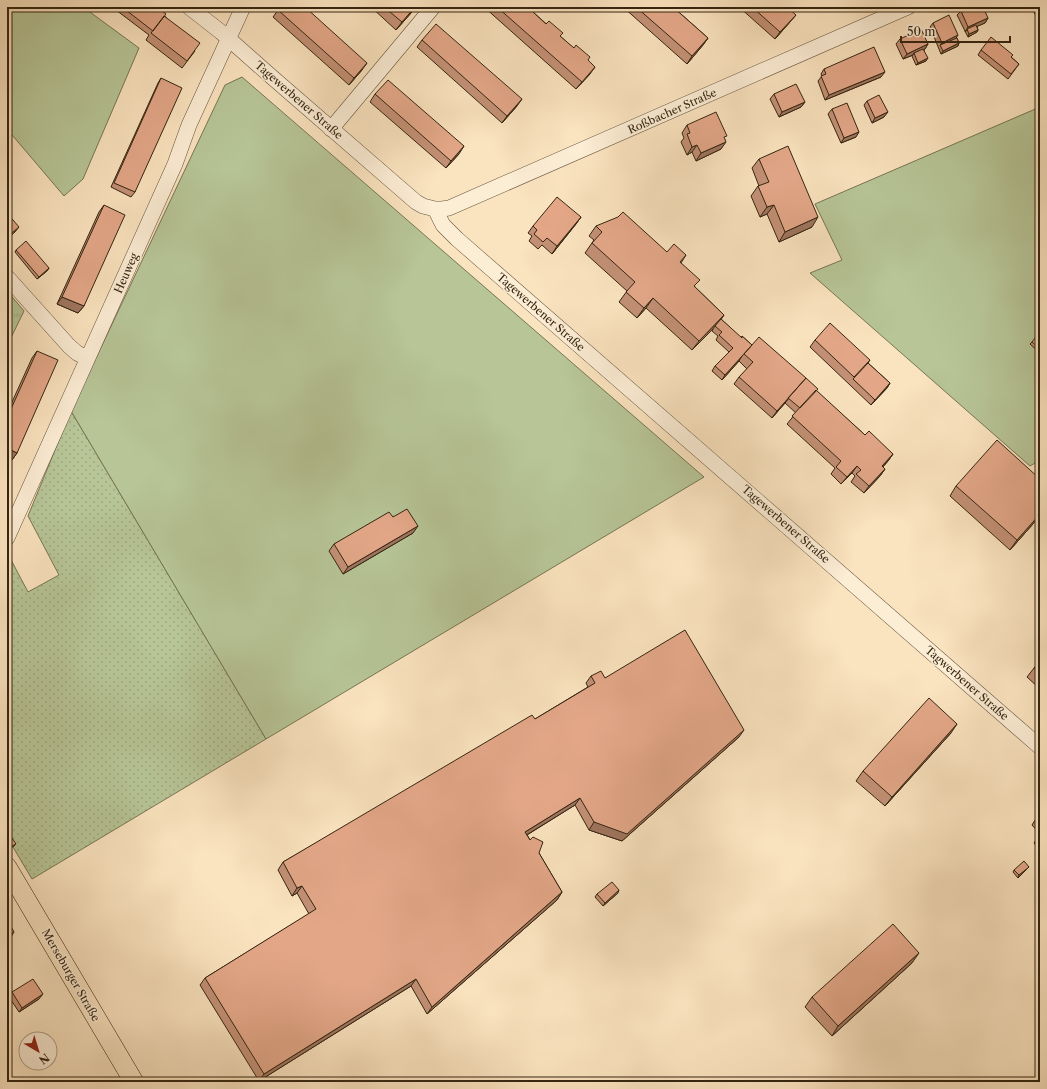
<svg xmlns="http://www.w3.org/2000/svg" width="1047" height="1089" font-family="'Libre Caslon Text',serif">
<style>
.grass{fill:url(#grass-dots);stroke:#767554}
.park{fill:url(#park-tufts);stroke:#767554}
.garden{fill:#b7c597;stroke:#767554}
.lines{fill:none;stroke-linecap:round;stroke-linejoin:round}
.minor-casing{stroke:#66543c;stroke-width:16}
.major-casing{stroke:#342511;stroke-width:20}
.minor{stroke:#fcedd5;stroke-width:15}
.major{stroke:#fae3bf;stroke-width:19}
.wall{fill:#c39075;stroke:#342511}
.shaded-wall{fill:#9f755f;stroke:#342511}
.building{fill:#e3a788;stroke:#342511}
.labels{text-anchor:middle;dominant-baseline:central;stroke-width:3;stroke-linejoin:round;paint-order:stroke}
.street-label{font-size:11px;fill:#342511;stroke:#fcedd5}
</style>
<defs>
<pattern id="grass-dots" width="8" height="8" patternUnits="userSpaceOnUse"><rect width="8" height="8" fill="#b7c597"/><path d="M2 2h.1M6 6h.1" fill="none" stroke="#9ea981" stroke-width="1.8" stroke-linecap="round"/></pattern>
<pattern id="park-tufts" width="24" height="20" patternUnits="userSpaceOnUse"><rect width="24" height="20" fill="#b7c597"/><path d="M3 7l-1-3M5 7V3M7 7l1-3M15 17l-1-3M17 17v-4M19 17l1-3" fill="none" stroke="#9ea981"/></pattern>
</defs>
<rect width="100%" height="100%" fill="#fae3bf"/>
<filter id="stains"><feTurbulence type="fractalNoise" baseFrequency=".005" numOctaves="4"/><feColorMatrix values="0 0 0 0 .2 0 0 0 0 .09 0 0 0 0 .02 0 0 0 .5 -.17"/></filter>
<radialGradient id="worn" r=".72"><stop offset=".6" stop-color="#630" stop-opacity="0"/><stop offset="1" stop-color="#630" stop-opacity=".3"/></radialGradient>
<!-- grass -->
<path class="grass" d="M71 411 266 739 32 879 7 837V561L9 556 28 592 59 575 28 516Z"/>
<!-- park -->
<path class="park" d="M7 291 24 311 7 346Z"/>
<!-- garden -->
<path class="garden" d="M7 7H83L139 48 83 179 64 196 7 129Z
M242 77 704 477 266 739 71 411 225 85Z
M1040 107V460L1030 466 810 273 842 260 815 204Z"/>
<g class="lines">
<!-- minor casing -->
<g class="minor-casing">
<path id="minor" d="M189 7 221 32 273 78 416 202 423 206 435 209 443 225 457 239 1040 747
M331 129 433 7
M435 209H442L449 208 908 7
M7 277 69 346 77 353 87 358
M7 538 175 164 189 125 243 7"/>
</g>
<!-- major casing -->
<g class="major-casing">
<path id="major" d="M7 867 134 1082"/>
</g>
<!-- minor -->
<use href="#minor" class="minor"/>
<!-- major -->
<use href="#major" class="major"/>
</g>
<!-- wall -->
<path class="wall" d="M112 7H157L195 51 182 68 146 40 149 35Z
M371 7H415L411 13 396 30Z
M484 7H534L535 9 533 12 588 61 590 74 576 89Z
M623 7H673L708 38 703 45 687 64Z
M739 7H787L790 22 775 39Z
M1026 7H1040V16L1037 18 1032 8 1027 10Z
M278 10 362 70 349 85 273 17Z
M961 11 988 18 985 23 977 26 978 30 977 32 968 37 957 15Z
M933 23 957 38 959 43 958 46 941 54 930 27Z
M900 39 928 44 925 49 924 50 926 61 916 65 912 56 913 55 903 59 896 44Z
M422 40 517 106 502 123 417 47Z
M981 50 1011 57 1019 64 1008 79 978 55Z
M824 69 881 77 825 100 818 81 822 76 821 74Z
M161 78 135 192 131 197 111 187 158 83Z
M375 94 459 154 446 168 370 102Z
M774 94 805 102 801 107 779 117 770 99Z
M867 101 884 117 872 123 864 105Z
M832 109 856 137 841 143 828 114Z
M687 125 725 139 721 149 696 161 692 152 687 155 681 142 684 138 682 133Z
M759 159 812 227 779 242 767 214 760 217 751 196 758 186H759L752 168Z
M104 205 84 306 78 313 57 304 99 212Z
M581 217 576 224 552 254 542 245 538 249 529 241 532 236 528 233 533 226Z
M596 226 667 252 686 255 681 263 695 287 724 315 721 319 741 338 742 336 752 345 816 391 865 435 893 454 888 461 883 467 885 469 880 476 864 493 851 482 855 476 852 473 841 484 831 474 835 468 787 424 796 413 785 403 772 418 734 384 739 377 747 369 739 361 722 380 712 371 715 366 729 352 716 340 718 336 712 331 713 329 692 350 646 308 637 318 619 302 627 291 585 253 594 240 589 236Z
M16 250 49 268 47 271 37 279 15 252Z
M1040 336V353L1030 344 1032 342Z
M815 340 870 360 868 363 890 383 887 388 871 405 810 347Z
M37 351 17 453 12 460 7 458V413L32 358Z
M1040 479V516L1010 550 950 496 956 486Z
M393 517 413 533 343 574 329 551 334 544Z
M1040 661V689L1027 677 1034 668Z
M591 676 605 678 739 737 622 841 589 830 575 805 527 835 539 853 562 892 557 900 427 1014 411 986 259 1081 200 985 205 978 309 914 297 893 292 896 278 870 283 862 535 719 588 687 586 683Z
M951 733 885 806 856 781 863 771Z
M1040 814V834L1032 825 1037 817Z
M1040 834V850L1034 843Z
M8 840 16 844 14 846 10 849 7 843V841Z
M1029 867 1018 878 1013 872 1014 870Z
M618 893 603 906 595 897 597 894Z
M912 963 832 1036 805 1007 812 997Z
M12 992 39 999 19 1012 9 997Z"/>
<!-- shaded-wall -->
<path class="shaded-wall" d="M415 7 411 13 396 30 402 22Z
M1040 13V16L1037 18Z
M796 15 790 22 775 39 780 32Z
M988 18 985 23 967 31V29L965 32 968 27Z
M978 30 977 32 968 37 969 34Z
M958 35 955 40 940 45 942 43Z
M708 38 703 45 687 64 692 56Z
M959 43 958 46 941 54 943 51Z
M928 44 925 49 914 54V53L913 55 903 59 907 54Z
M928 58 926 61 916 65 918 63Z
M367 63 362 70 349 85 354 78Z
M595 67 590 74 576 89 582 82Z
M885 72 881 77 825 100 829 95Z
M522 99 517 106 502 123 507 116Z
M805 102 801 107 779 117 782 112Z
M888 112 884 117 872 123 875 118Z
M859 132 856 137 841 143 844 138Z
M726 142 721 149 696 161 701 153Z
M697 145 692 152 687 155 692 147Z
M464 146 459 154 446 168 451 161Z
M774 205 767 214 760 217 767 207Z
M581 217 576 224 552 254 557 246Z
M818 217 812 227 779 242 785 232Z
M19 227 15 232 7 239V237Z
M49 268 47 271 37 279 39 277Z
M62 297 84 306 78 313 57 304Z
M653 298 646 308 637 318 644 308Z
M724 315 718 324 715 326 713 329 692 350 699 341Z
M742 356 739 361 722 380 725 375Z
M806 378 785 403 772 418 777 411Z
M890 383 887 388 871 405 875 400Z
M11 450 17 453 12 460 7 458Z
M893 454 888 461 877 473 882 466Z
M857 466 852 473 841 484 847 477Z
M885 469 880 476 864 493 869 486Z
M1040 514V516L1010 550 1017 540Z
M418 526 413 533 343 574 348 567Z
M957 724 951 733 885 806 892 797Z
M744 730 739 737 622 841 589 830 594 822Z
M580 798 575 805 520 839 525 832Z
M1029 867 1018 878 1019 875Z
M302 886 297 893 292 896 297 888Z
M619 890 618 893 603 906 605 903Z
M562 892 557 900 427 1014 432 1007Z
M14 932 11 937 7 939V936Z
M919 953 912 963 832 1036 838 1026Z
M416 979 411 986 259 1081 264 1074Z
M43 994 39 999 19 1012 22 1008Z"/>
<!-- building -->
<path class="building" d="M122 7H157L166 14 153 31Z
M281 7H305L367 63 354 78 278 10Z
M384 7H415L402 22Z
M497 7H534L535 9 533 12 546 24 549 21 563 33 560 36 574 48 576 45 590 57 588 60 595 67 582 82Z
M636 7H673L708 38 692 56Z
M752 7H787L796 15 780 32Z
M969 7H983L988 18 968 27 961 11Z
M1037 7H1040V13Z
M949 15 958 35 942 43 933 23Z
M164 16 200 43 187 61 151 33Z
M436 24 522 99 507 116 422 40Z
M976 25 978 30 969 34 967 29Z
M921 29 928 44 907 54 900 39Z
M991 37 1013 55 1011 57 1019 64 1011 74 981 50Z
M957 38 959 43 943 51 940 45Z
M874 47 885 72 829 95 821 76 826 74 824 69Z
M923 49 928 58 918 63 914 53Z
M161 78 182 88 135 192 114 183Z
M388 80 464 146 451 161 375 94Z
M796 84 805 102 782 112 774 94Z
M879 95 888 112 875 118 867 101Z
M847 103 859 132 844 138 832 109Z
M716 112 727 136 724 137 726 142 701 153 697 145 692 147 687 134 690 133 687 125Z
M788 146 818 217 785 232 774 205 767 207 758 186 769 182 759 159Z
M557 197 581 217 557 246 547 238 543 242 534 234 537 230 533 226Z
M104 205 125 215 84 306 62 297Z
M623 212 667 252 674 244 686 255 680 262 700 280 694 286 724 315 699 341 653 298 644 308 626 292 635 282 592 243 602 232 596 226 618 217Z
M7 213 19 227 7 237Z
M26 241 49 268 39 277 16 250Z
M721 319 742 338V336L752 345 725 375 715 366 733 348 719 335 722 332 715 326Z
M830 323 870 360 854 377 815 340Z
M1038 334 1040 336V349L1032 342Z
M759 337 806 378 777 411 739 377 753 362 744 354Z
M37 351 58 360 17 453 11 450 7 458V418Z
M868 363 890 383 875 400 853 379Z
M806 378 818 389 800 408 788 398Z
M816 390 865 435 869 431 893 454 882 466 885 469 869 486 856 474 861 470 857 466 847 477 836 467 841 461 792 416Z
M997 440 1040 479V514L1017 540 956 486Z
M407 509 418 526 348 567 334 544 389 512 393 517Z
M685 630 744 730 627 834 594 822 580 798 525 832 530 840 533 837 543 842 539 853 562 892 432 1007 416 979 264 1074 205 978 316 909 302 886 297 888 283 862 532 715 535 719 595 683 591 676 601 671 605 678Z
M1040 661V673L1034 668Z
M929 698 957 724 892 797 863 771Z
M1040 814V821L1037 817Z
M12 838 16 844 12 846 8 840Z
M1024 861 1029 867 1019 875 1014 870Z
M612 882 619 890 605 903 597 894Z
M7 919 14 932 7 936Z
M893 924 919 953 838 1026 812 997Z
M33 979 43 994 22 1008 12 992Z"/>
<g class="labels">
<!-- street labels -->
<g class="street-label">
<text transform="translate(299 100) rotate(41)">Tagewerbener Straße</text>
<text transform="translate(672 111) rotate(-24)">Roßbacher Straße</text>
<text transform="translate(126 273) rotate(-66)">Heuweg</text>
<text transform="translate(541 312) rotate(41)">Tagewerbener Straße</text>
<text transform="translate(786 524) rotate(41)">Tagewerbener Straße</text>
<text transform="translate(967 683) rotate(41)">Tagwerbener Straße</text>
<text transform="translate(71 975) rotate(60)">Merseburger Straße</text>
</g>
</g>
<!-- margin -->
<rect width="1047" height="1089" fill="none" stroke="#fae3bf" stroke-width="24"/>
<rect x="8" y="8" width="1031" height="1073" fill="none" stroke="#342511" stroke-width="2"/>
<rect x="12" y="12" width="1023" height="1065" fill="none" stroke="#342511"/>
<!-- north arrow -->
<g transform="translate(38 1051) rotate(142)"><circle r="19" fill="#fcedd5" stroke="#ac9d87"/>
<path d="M0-3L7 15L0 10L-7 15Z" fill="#8f2418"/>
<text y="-6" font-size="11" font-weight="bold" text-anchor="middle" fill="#342511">N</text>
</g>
<!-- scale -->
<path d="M901 36v6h109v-6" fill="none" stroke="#342511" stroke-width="2"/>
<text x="907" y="36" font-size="12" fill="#342511" stroke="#fcedd5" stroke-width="3" paint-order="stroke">50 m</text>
<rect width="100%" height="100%" filter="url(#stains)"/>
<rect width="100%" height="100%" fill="url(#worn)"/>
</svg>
